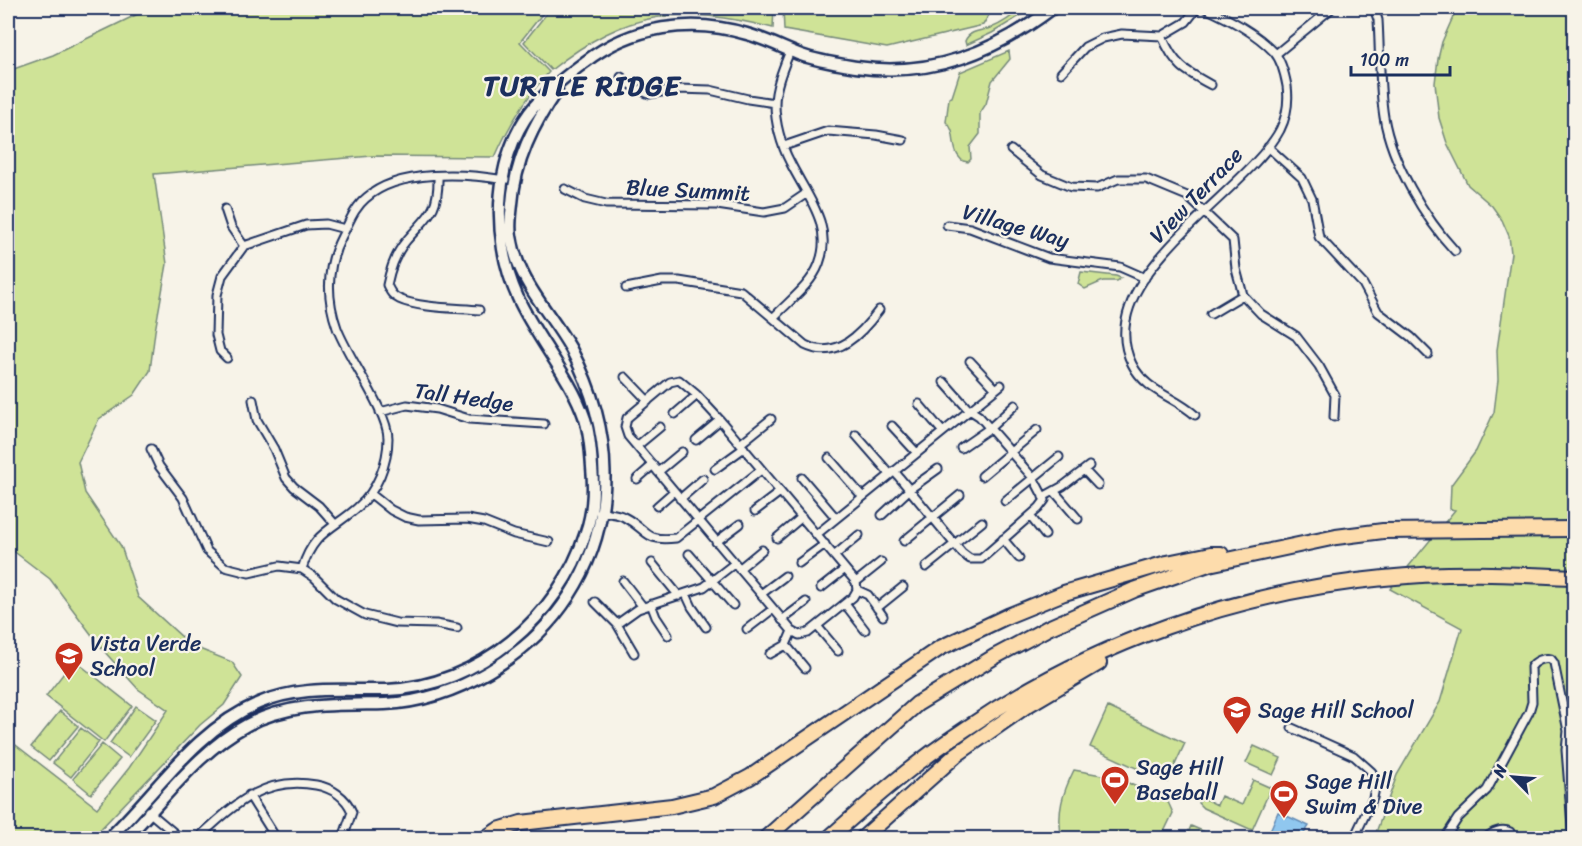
<svg xmlns="http://www.w3.org/2000/svg" width="1582" height="846" font-family="Sriracha,sans-serif">
<style>
.green{fill:#cfe397;stroke:#75897a;stroke-width:1.5}
.water{fill:#90c7ef;stroke:#618ab5;stroke-width:1.5}
.lines{fill:none;stroke-linecap:round;stroke-linejoin:round}
.street-casing{stroke:#1b2f5e;stroke-width:11}
.secondary-casing{stroke:#1b2f5e;stroke-width:15}
.highway-casing{stroke:#1b2f5e;stroke-width:18}
.street{stroke:#f7f3e8;stroke-width:7}
.secondary{stroke:#f7f3e8;stroke-width:10}
.highway{stroke:#fddcac;stroke-width:14}
.labels{text-anchor:middle;dominant-baseline:central;stroke-width:4.5;stroke-linejoin:round;paint-order:stroke}
.street-label{font-size:22px;fill:#1b2f5e;stroke:#f7f3e8}
.poi-label{font-size:22px;fill:#1b2f5e;stroke:#f7f3e8;text-anchor:start}
.district-label{font-size:28px;font-weight:bold;letter-spacing:1.5px;fill:#1b2f5e;stroke:#f7f3e8}
</style>
<rect width="100%" height="100%" fill="#f7f3e8"/>
<filter id="ink" filterUnits="userSpaceOnUse"><feTurbulence type="fractalNoise" baseFrequency=".0167" numOctaves="2"/><feDisplacementMap in="SourceGraphic" scale="12" xChannelSelector="R" yChannelSelector="G"/><feConvolveMatrix kernelMatrix="1 2 1 2 8 2 1 2 1" color-interpolation-filters="sRGB"/></filter>
<g filter="url(#ink)">
<!-- green -->
<path class="green" d="M147 8H547L520 42 549 72C525 98 509 125 495 157L372 156 154 174 167 264 155 331 150 371 134 395 99 419 78 462 85 493 121 546 138 597 192 646 232 662 242 677 224 705 200 725 92 838H8V739L97 808 129 768 168 710 138 689 103 650 50 579 8 547V71L53 55 142 12Z
M551 8H774L773 28C681 5 627 9 551 70L524 42Z
M783 8H993L983 25 887 48 784 30Z
M1021 8H1033L992 33 966 45 965 41C970 30 981 31 991 28 1001 24 1013 16 1021 8Z
M1457 8H1574V838H1374L1397 775 1440 702 1462 628 1390 589 1455 510 1450 509 1451 485 1476 451 1494 412 1498 380 1497 350 1511 253 1509 236 1502 220 1492 206 1468 185 1447 143 1439 118 1435 83 1438 59 1442 42Z
M1009 51 1010 59 992 81 986 104 980 113V134L970 147 971 159 968 162 963 161C949 151 958 131 946 122L949 98 952 97 960 72Z
M1081 272 1116 276 1121 278 1117 281H1103L1085 289 1078 284Z
M74 660 132 706 104 742 46 696Z
M136 706 156 720 129 757 110 743Z
M1108 707 1185 743 1167 782 1090 747Z
M60 711 78 726 49 761 31 747Z
M81 728 99 742 71 777 53 763Z
M102 744 120 759 91 794 73 779Z
M1254 746 1281 758 1273 775 1246 763Z
M1074 770 1118 778 1168 802 1173 813 1161 838H1062C1056 813 1063 792 1074 770Z
M1253 780 1271 788 1252 830 1203 808 1198 803 1207 790 1209 791 1205 799 1217 805 1221 796 1242 805Z
M1191 826 1219 838H1197L1191 836 1186 838Z"/>
<!-- water -->
<path class="water" d="M1278 812 1309 826 1301 838H1282L1269 833Z"/>
<g class="lines">
<!-- street casing -->
<g class="street-casing">
<path id="street" d="M1374 8 1378 20C1380 52 1379 86 1384 117 1391 161 1425 219 1455 251
M1162 36C1174 65 1185 71 1211 85
M1276 54 1332 8
M1061 73 1085 47 1103 38 1122 34 1162 36 1186 22 1197 8
M621 77 637 89 649 94 678 89 710 90 748 99 775 103
M784 146 828 131 876 135 903 140
M1268 147 1302 178 1312 199 1319 237 1363 284 1378 312 1411 337 1428 354
M1011 150 1042 175 1071 187 1097 188 1118 179H1146L1187 196 1233 240 1236 269 1243 295 1261 314 1296 336 1319 366 1335 395 1334 417
M438 176C439 213 427 216 406 241 395 254 390 270 387 285 390 291 392 296 399 299 418 308 457 308 479 310
M565 189 585 199 606 204 717 205 764 212 785 208 807 193
M225 209 231 227 244 246
M947 225 970 228 1049 258 1120 267 1145 278
M626 288 662 281H679L741 291 805 345C837 361 862 333 879 310
M1211 314 1243 295
M774 317C789 301 811 285 819 264 834 225 806 195 790 162 781 145 775 122 775 104 775 87 784 66 790 51
M227 358 220 351 216 335 217 295 222 276 244 246 306 225 326 224 345 229
M970 361 996 389
M625 377 648 401
M679 380 697 395 720 420 856 582 857 590 853 597 808 633 799 635 792 631 628 436 625 427 627 418 670 382Z
M253 400 257 420 274 449 286 478 294 487 319 506 335 524
M919 404 942 431
M380 412 407 405 437 409 469 419 544 424
M675 414 697 395
M1195 415C1174 396 1146 392 1132 364 1089 278 1246 194 1280 130 1287 116 1289 101 1287 86 1285 75 1281 60 1274 52 1255 32 1229 19 1205 8
M892 426 916 452
M856 435 890 474
M696 440 720 420
M740 444 771 419
M637 446 660 427
M961 448 990 428 1015 405
M151 449 159 466 183 498 207 551 225 567 249 573 279 566 302 569 314 577 336 599 365 615 397 623 436 624 457 628
M829 458 862 496
M715 469 744 448
M1084 470 1098 485
M894 471 962 553 970 559H981L1039 508 1045 500 1034 479 979 416 968 409 944 382
M658 472 682 452
M982 476 1037 430
M802 478 836 518
M637 479 653 465
M1054 491 1078 519
M371 494 391 510 405 517 419 520 467 519 484 522 514 534 549 542
M1043 497 1063 486 1089 466
M680 499 703 479
M1005 501 1059 457
M657 506 674 491
M755 511 780 492
M599 512C607 513 617 513 624 517 649 530 643 542 676 538L761 470
M882 515 910 489 938 469
M1030 516 1045 535
M817 534 1001 385
M777 538 802 517
M1003 539 1019 558
M904 541 960 495
M716 542 740 524
M689 554 733 605
M834 556 859 535
M652 563 679 596
M799 563 825 544
M926 567 982 522
M302 569C313 532 332 530 358 507 377 491 388 463 388 438 388 412 347 356 337 328 326 297 327 265 342 236 349 223 354 208 366 198 399 169 465 173 505 180
M739 569 762 550
M623 581 643 607
M856 582 881 562
M821 588 845 569
M857 590 868 595 883 616
M686 594 692 607 706 627
M761 594 785 576
M595 602 617 624 634 653
M651 604 656 617 668 635
M845 604 865 630
M877 608 903 587
M782 620 806 602
M617 624 638 609 704 587 735 563
M817 626 838 651
M747 629 773 609
M786 645 805 668
M770 654 786 645 792 631
M1292 728 1354 756 1372 772 1375 788 1373 798 1354 838
M249 795 276 838
M148 811 180 838
M198 838C233 806 264 775 316 785 332 788 346 797 352 812L343 838
M1445 838 1458 818 1487 790 1529 712 1532 702 1531 667C1535 661 1544 657 1551 659L1554 663 1568 731 1566 750 1573 838
M1486 838C1492 832 1502 828 1510 832L1512 838"/>
</g>
<!-- secondary casing -->
<g class="secondary-casing">
<path id="secondary" d="M109 838C157 792 195 730 259 703 301 685 343 691 387 690 479 686 559 617 586 532 593 512 594 488 592 467 591 451 590 435 585 419 570 375 537 340 518 298 490 237 492 150 541 99 554 85 570 73 585 62 631 26 692 17 747 34 765 39 783 48 801 55 818 61 838 64 856 67 931 78 995 52 1053 8
M126 838C165 799 198 751 247 725 290 702 339 705 385 704 456 701 531 655 569 596 619 519 613 428 571 349 549 310 518 283 511 236 509 226 511 214 512 204 515 161 533 125 557 90"/>
</g>
<!-- highway casing -->
<g class="highway-casing">
<path id="highway" d="M486 838 498 830 521 823 672 806 714 796 750 777 940 648 1010 615 1064 593 1167 563 1211 554H1221
M766 838 917 704 994 657 1048 628 1134 590 1209 564 1336 537 1383 531 1574 529
M829 838C873 799 918 760 967 728 1090 644 1236 592 1384 578 1448 571 1511 574 1574 577
M863 838 956 755 1026 706 1099 663"/>
</g>
<!-- street -->
<use href="#street" class="street"/>
<!-- secondary -->
<use href="#secondary" class="secondary"/>
<!-- highway -->
<use href="#highway" class="highway"/>
</g>
</g>
<!-- icons -->
<defs>
<g id="school-pin" transform="scale(1.5)"><path d="M0 17L-7.5 6A9.5 9.5 0 1 1 7.5 6Z" fill="#c8321e" stroke="#f7f3e8"/><path d="M0-5L7-2L0 1L-7-2ZM-4 1L0 2.5L4 1V4Q0 6-4 4Z" fill="#fff"/></g>
<g id="stadium-pin" transform="scale(1.5)"><path d="M0 17L-7.5 6A9.5 9.5 0 1 1 7.5 6Z" fill="#c8321e" stroke="#f7f3e8"/><path d="M0-5a6.5 5 0 1 0 0 10a6.5 5 0 1 0 0-10ZM-3.5-1.8h7v3.6h-7Z" fill="#fff"/></g>
</defs>
<g fill-rule="evenodd">
<use href="#school-pin" x="69" y="656"/>
<use href="#school-pin" x="1237" y="710"/>
<use href="#stadium-pin" x="1115" y="780"/>
<use href="#stadium-pin" x="1284" y="794"/>
</g>
<g class="labels">
<!-- street labels -->
<g class="street-label">
<text transform="translate(688 190) rotate(3)">Blue Summit</text>
<text transform="translate(1196 195) rotate(-46)">View Terrace</text>
<text transform="translate(1016 226) rotate(16)">Village Way</text>
<text transform="translate(464 397) rotate(8)">Tall Hedge</text>
</g>
<!-- poi labels -->
<g class="poi-label">
<text x="90" y="643">Vista Verde<tspan x="90" dy="25">School</tspan></text>
<text x="1258" y="710">Sage Hill School</text>
<text x="1136" y="767">Sage Hill<tspan x="1136" dy="25">Baseball</tspan></text>
<text x="1305" y="781">Sage Hill<tspan x="1305" dy="25">Swim &amp; Dive</tspan></text>
</g>
<!-- district labels -->
<g class="district-label">
<text x="582" y="85">TURTLE RIDGE</text>
</g>
</g>
<!-- margin -->
<rect width="1582" height="846" fill="none" stroke="#f7f3e8" stroke-width="30"/>
<rect x="15" y="15" width="1552" height="816" fill="none" stroke="#1b2f5e" stroke-width="2" filter="url(#ink)"/>
<!-- north arrow -->
<g transform="translate(1513 777) rotate(295)" stroke="#f7f3e8" stroke-width="4.5" paint-order="stroke">
<path d="M0-4.5L10 22L0 15L-10 22Z" fill="#1b2f5e"/>
<text y="-9" font-size="16" font-weight="bold" text-anchor="middle" fill="#1b2f5e">N</text>
</g>
<!-- scale -->
<path d="M1351 66v9h99v-9" fill="none" stroke="#1b2f5e" stroke-width="3"/>
<text x="1360" y="66" font-size="18" fill="#1b2f5e" stroke="#f7f3e8" stroke-width="4.5" paint-order="stroke">100 m</text>
</svg>
